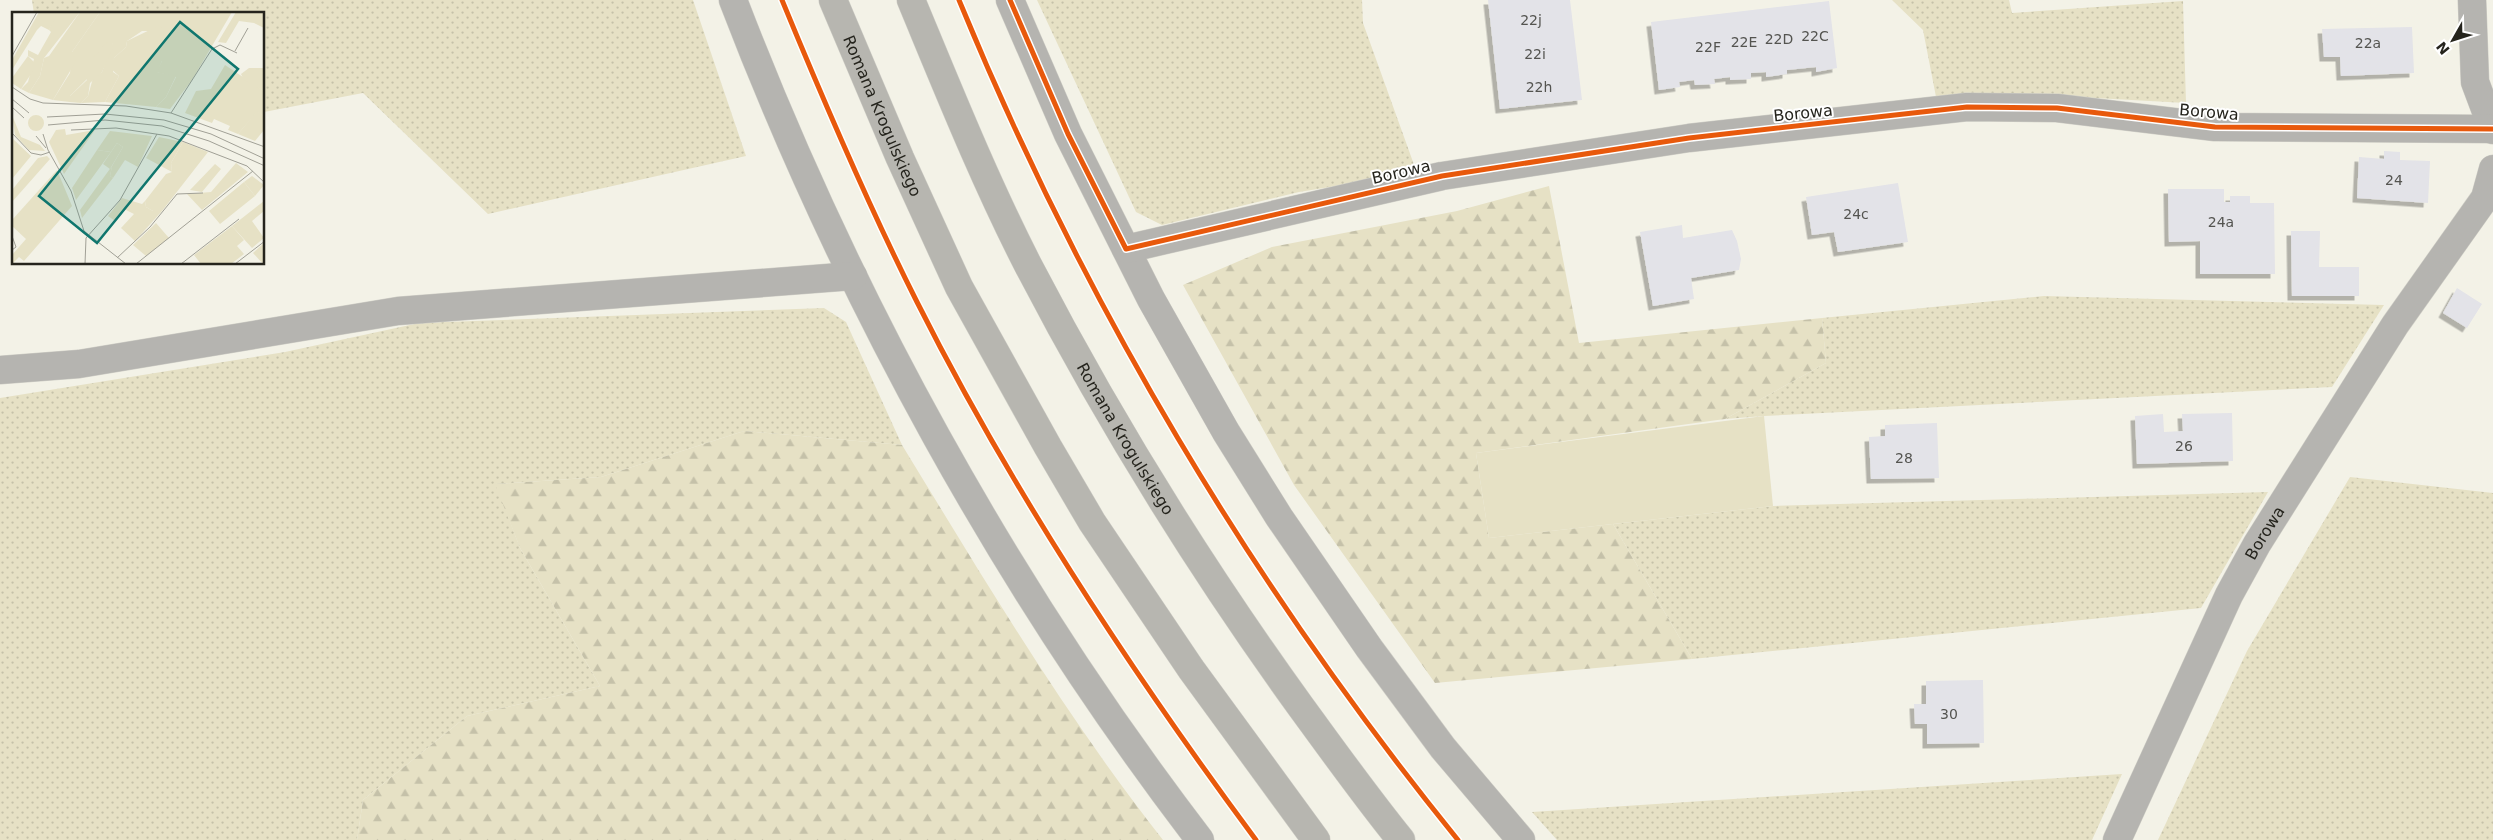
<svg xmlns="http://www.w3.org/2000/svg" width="2493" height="840" font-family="'DejaVu Sans',sans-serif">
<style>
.grass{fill:url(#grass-dots)}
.forest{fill:url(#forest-firs)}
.green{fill:#e6e1c5}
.building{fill:#e3e3e8;filter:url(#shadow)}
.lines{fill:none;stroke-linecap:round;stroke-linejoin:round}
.minor-casing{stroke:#d1d0c8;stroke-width:29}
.major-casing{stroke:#d1d0c8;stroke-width:29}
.minor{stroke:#b5b4b0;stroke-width:28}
.major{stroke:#b7b6b0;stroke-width:28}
.cycleway-casing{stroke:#fff;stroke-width:8}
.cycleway{stroke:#e8590c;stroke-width:5}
.labels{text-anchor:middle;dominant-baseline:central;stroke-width:4;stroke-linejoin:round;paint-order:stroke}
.number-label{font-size:14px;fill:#545450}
.street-label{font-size:16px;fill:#25241d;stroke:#fff}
.inset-road{fill:none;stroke:#a1a096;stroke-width:1}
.view{fill:#0f766e;fill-opacity:0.15;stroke:#0f766e;stroke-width:2.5}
.inset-edge{fill:none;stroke:#25241d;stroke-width:2.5}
</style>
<defs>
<pattern id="grass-dots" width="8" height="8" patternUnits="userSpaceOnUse" patternTransform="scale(1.25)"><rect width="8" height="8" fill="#e6e1c5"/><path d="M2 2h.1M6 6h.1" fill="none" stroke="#c5c1a9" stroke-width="1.8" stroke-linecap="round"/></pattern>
<pattern id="forest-firs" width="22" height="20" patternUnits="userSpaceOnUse" patternTransform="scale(1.25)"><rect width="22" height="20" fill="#e6e1c5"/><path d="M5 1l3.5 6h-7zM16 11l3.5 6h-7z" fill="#c5c1a9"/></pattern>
<filter id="shadow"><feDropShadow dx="-4.5" dy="4.5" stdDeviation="0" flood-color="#0004"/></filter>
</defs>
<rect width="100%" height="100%" fill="#f3f2e7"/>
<!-- grass -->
<path class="grass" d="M32 0H693L746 156 488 214 363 93 264 112V14H34Z
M1037 0H1362L1363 23 1417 173 1299 192 1162 225 1136 212Z
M1892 0H2009L2012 13 2183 1 2186 103 2021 94 1937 102 1923 30Z
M2044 296 2384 305 2332 387 1764 416 1725 419 1826 363 1822 318Z
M824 308 846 322 902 445 744 431 601 477 496 484 520 548 600 686 467 716 363 800 357 840H0V398L285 352 419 323Z
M2350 477 2493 493V840H2158L2247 651Z
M2268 492 2201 608 1692 659 1613 524 1773 506Z
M2122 774 2092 840H1557L1532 812Z"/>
<!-- forest -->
<path class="forest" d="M1549 186 1579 343 1822 318 1826 363 1725 419 1476 453 1489 538 1613 524 1692 659 1435 683 1294 485 1183 285 1272 247 1457 211Z
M744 431 902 445C984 579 1065 716 1163 840H357L363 800 467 716 600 686 520 548 495 484 601 477Z"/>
<!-- green -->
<path class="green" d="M1764 416 1773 506 1489 538 1476 453Z"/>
<!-- building -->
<path class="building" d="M1488 0H1570L1582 100 1500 109Z
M1829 1 1837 68 1816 72V67L1787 70V74L1766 77V72L1751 73V79L1730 80V77L1714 79 1715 84 1695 85 1694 80 1679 82 1680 87 1659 90 1651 22Z
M2412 27 2414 73 2341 76 2340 57H2324L2322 29Z
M2384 151 2400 152V160L2430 161 2428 203 2357 198 2359 157 2384 159Z
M1898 183 1908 242 1838 252 1834 232 1812 235 1806 197Z
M2168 189H2224V202H2230V196H2250V203H2274L2275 274H2200V241L2169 242Z
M1682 225 1683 238 1732 230 1737 241 1741 259 1739 270 1691 278 1694 299 1653 306 1640 232Z
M2291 231H2320L2319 267H2359V296H2292Z
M2457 288 2482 304 2467 328 2443 313Z
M2232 413 2233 461 2137 464 2135 416 2163 414 2164 432 2183 431 2182 414Z
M1937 423 1939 478 1871 479 1869 437 1885 436V425Z
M1983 680 1984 743 1927 744V724H1915L1914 704H1926V681Z"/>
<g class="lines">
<!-- minor casing -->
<g class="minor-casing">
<g id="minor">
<path d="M733 0C847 298 1006 587 1200 840"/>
<path d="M1010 0 1068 134 1151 299 1226 432 1279 517 1369 648 1443 748 1521 840"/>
<path d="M2472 0 2475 82 2493 130"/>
<path d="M1126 249 1442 176 1689 138 1967 107 2057 108 2215 127 2493 129"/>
<path d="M0 370 79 364 398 311 853 276"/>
<path id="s1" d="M2117 840 2229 595 2257 544 2395 325 2485 198 2493 169"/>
</g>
</g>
<!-- major casing -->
<g class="major-casing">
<g id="major">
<path id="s2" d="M833 0 900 158 959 287 1048 447 1092 522 1191 669 1316 840"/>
<path id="s3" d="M911 0C948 89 984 179 1028 265 1108 419 1199 566 1301 707 1334 752 1366 797 1401 840"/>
</g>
</g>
<!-- minor -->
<use href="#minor" class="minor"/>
<!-- major -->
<use href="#major" class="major"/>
<!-- cycleway casing -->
<g class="cycleway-casing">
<path id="cycleway" d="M782 0C824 102 867 203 917 302 1012 491 1130 670 1256 840
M959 0C1083 302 1252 586 1458 840
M1010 0 1068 134 1126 249 1442 176 1689 138 1967 107 2057 108 2215 127 2493 129"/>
</g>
<!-- cycleway -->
<use href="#cycleway" class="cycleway"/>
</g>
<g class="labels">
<!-- number labels -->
<g class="number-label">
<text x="1531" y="20">22j</text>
<text x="1815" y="36">22C</text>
<text x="1779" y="39">22D</text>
<text x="1744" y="42">22E</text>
<text x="2368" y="43">22a</text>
<text x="1708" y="47">22F</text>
<text x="1535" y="54">22i</text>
<text x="1539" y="87">22h</text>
<text x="2394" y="180">24</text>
<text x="1856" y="214">24c</text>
<text x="2221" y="222">24a</text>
<text x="2184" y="446">26</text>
<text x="1904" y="458">28</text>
<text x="1949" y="714">30</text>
</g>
<!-- street labels -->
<g class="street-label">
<text transform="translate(2209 112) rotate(5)">Borowa</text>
<text transform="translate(1803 113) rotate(-6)">Borowa</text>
<text stroke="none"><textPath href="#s2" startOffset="126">Romana Krogulskiego</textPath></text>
<text transform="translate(1401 172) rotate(-13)">Borowa</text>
<text stroke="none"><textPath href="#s3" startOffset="489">Romana Krogulskiego</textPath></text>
<text stroke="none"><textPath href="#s1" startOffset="341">Borowa</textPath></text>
</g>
</g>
<!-- overview -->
<g transform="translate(12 12)">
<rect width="252" height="252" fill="#f3f2e7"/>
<path d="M44 0H68L32 46 28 64 17 81 9 77 16 70 22 47 16 44V38L26 43 39 20 37 18ZM88 0H220L180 68 158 97 144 95 154 85 164 65 144 60 150 49 142 29 144 24 140 19H130L115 29 114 35 102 46 101 60 107 64 93 90 69 91 76 84 81 66 90 60 101 30 75 67 58 84V90L41 88 58 61 60 40ZM224 0H252V16L242 11 227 9 214 31 206 30ZM213 53 252 79V104L245 100 226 122 216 118 218 114 202 107 200 111 173 101 184 79 199 77ZM16 111a8 8 0 1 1 16 0a8 8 0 1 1-16 0ZM0 103 9 125 28 133 33 139 17 138 3 123ZM53 117 54 123 83 118 52 162 37 130 44 118ZM147 125 171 130 159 151 160 160 134 146ZM85 138 99 140 64 188 60 176ZM35 144 38 147 0 190V178L26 146ZM224 151 236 160 190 198 175 182 199 180ZM203 152 209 157 190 180 178 178ZM100 154 98 164 101 166 70 206 68 198ZM45 158 60 194 12 249 7 245 0 252V243L14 227 0 214V208ZM240 164 252 173 243 184 232 170ZM110 186 130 192 133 189 134 195 141 199H150L123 229 109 216 122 202 112 197 103 209 96 204ZM252 189V199L240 209 252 226 240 236 220 214ZM144 211 157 226 134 244 121 233ZM252 231V252H251L241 241Z" fill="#e6e1c5"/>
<path d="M27 0H44V5L37 18 29 14 25 18 0 58V48ZM68 0H88L60 40 64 49 41 88 17 81 28 64 32 46 37 44ZM148 13 153 22 145 24 143 29 150 37V49L145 60 164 64 154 85 144 95 93 90 107 64 98 56 102 46 114 35 115 29ZM97 28 101 30 100 38 90 60 78 71 76 84 69 91 58 90V84L75 68 72 63 80 47ZM16 44 25 53 9 77 0 71V66ZM237 56H252V79L232 68 229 62ZM98 119 140 124 126 155 113 148 101 166 98 164 100 154 111 135 105 131 99 140 85 138ZM0 126 19 144 0 167ZM171 130 196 140 150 199H141L134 195 133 189 154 162 160 160 159 151Z" fill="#e6e1c5"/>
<path d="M245 99 252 104V118L243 129 226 122ZM105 131 111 135 98 157 91 152ZM232 170 243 184 208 212 197 199ZM220 214 232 228 225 234 232 242 219 252H189L182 243Z" fill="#e6e1c5"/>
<path class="inset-road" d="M223 39 236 16M0 44 25 0M0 75 18 87 31 91 114 94 159 101 253 135M0 87 17 101M0 95 12 106M159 101 200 37 208 33 225 41M35 105 93 102 152 108 199 122 253 147M36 113 93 108 150 114 197 129 253 154M59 118 104 116 157 124 235 154 253 171M0 121 19 141 29 143 38 140M31 122 36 138 59 179 72 219 114 252M24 124 34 136M0 224 4 235 0 238M105 246 138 215 165 182 191 181M73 252 74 226 108 188 145 122M124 252 241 159M169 252 227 207M223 252 253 229"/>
<path class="view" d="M168 10 226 57 85 231 27 184Z"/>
<rect width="252" height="252" class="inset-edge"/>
</g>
<!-- north arrow -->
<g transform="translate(2453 40) rotate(231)" stroke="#ffffff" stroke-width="4" paint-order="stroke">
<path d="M0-4L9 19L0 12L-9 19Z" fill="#25241d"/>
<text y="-8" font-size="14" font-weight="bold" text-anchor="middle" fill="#25241d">N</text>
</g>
</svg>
